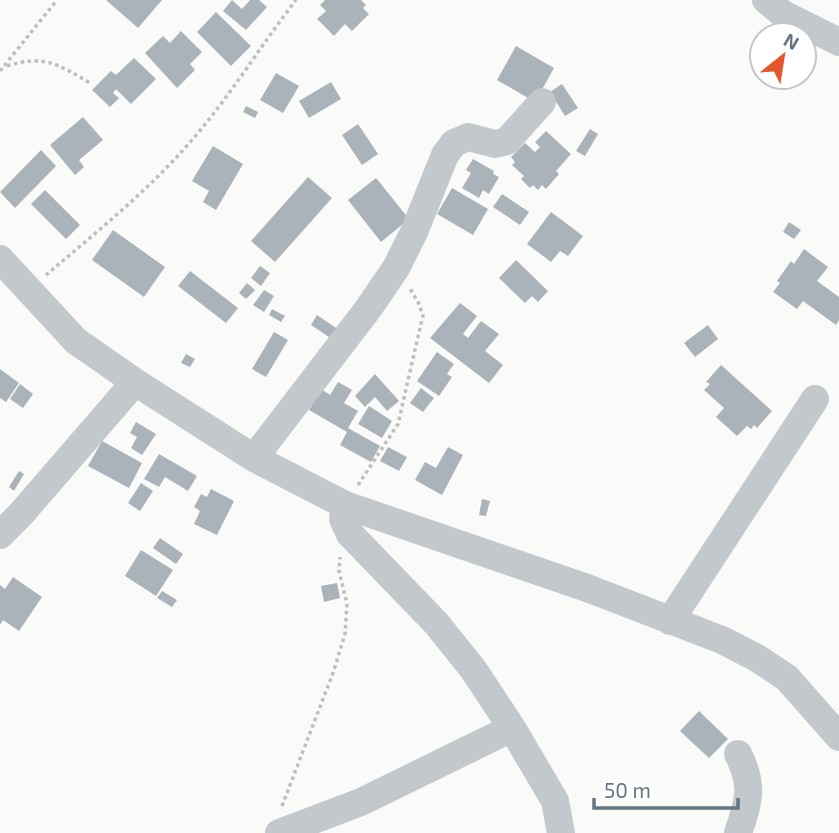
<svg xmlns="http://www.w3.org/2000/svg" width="839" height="833" font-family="'Exo 2',sans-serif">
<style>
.building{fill:#aab3b9}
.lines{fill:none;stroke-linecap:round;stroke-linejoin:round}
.path{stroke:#bbbfc2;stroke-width:3.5;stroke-dasharray:3.5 3.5;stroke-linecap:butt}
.minor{stroke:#c3c8cc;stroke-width:28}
</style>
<rect width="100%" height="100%" fill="#fafaf8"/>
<!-- building -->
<path class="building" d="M106 0H162L138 28Z
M232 0 242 9 250 0H259L267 7 246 30 223 11Z
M325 0H361L366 5 363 8 369 14 352 31 345 24 334 36 317 19 326 11 320 5Z
M216 12 251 46 231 66 197 32Z
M181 31 202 52 190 64 195 70 177 88 145 53 163 36 170 43Z
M516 46 554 68 535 102 497 80Z
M134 58 156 79 131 104 116 89 113 93 119 98 110 107 92 90 111 71 116 75Z
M276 73 299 86 283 113 260 100Z
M331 82 341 99 309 118 299 101Z
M562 84 578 108 565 116 550 92Z
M246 106 258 112 255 118 243 112Z
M83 117 103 140 79 160 84 167 75 175 50 145Z
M358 124 378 154 362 165 342 135Z
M590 129 598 134 585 156 576 151Z
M546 131 571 154 556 171 559 174 546 189 542 185 538 190 533 185 530 188 521 179 524 176 512 165 515 162 511 157 525 143 535 152 540 147 535 142Z
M213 146 243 164 216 210 203 202 209 191 192 181Z
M41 150 56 166 15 208 0 192Z
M473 159 494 171 493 174 499 177 489 194 483 190 479 198 462 188 471 173 466 170Z
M308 177 332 198 275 262 251 241Z
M376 178 409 219 381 242 348 200Z
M452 188 488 209 473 235 437 214Z
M45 190 80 225 66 239 31 204Z
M502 194 529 212 520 225 493 207Z
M551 212 583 236 568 256 560 251 551 262 527 244Z
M789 222 801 230 794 239 783 232Z
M113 230 165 267 144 297 92 260Z
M804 249 828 267 817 281 839 297V320L836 325 803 301 797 309 773 292 780 283 777 281 791 261 794 264Z
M516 260 548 291 538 302 532 296 525 303 499 278Z
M260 266 270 273 261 286 251 278Z
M190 271 238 308 226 323 178 286Z
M247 283 255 290 246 299 239 293Z
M264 290 274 296 264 312 253 305Z
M460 303 477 316 463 334 468 338 481 321 499 334 485 351 503 365 489 383 430 338Z
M272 309 285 316 281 322 269 315Z
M317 315 339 330 332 339 311 325Z
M708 325 718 339 695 357 684 343Z
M274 332 288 340 266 377 252 369Z
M437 352 454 364 447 374 452 377 439 396 417 381Z
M186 354 195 359 190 367 181 363Z
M721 365 772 411 757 428 754 425 751 429 747 426 737 436 716 417 724 408 704 390 710 384 706 382Z
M0 369 19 383 6 402 0 398Z
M375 374 399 401 387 411 375 397 365 407 355 396Z
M338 382 352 390 344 403 358 411 348 428 380 446 371 462 340 445 347 432 309 410 321 389 330 395Z
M20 384 33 394 23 408 10 399Z
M421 388 434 398 423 412 410 403Z
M369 406 392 421 382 438 358 424Z
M136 422 156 434 142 455 131 448 137 437 130 433Z
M102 441 142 463 129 488 88 466Z
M388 447 407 457 399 471 380 461Z
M448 447 463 455 442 495 415 480 425 462 436 468Z
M159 454 197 476 188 491 165 477 159 487 144 479Z
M19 471 24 474 14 491 9 487Z
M141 483 153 491 140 511 128 503Z
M211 489 234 501 217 535 194 524 200 511 194 507 201 494 207 497Z
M482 499 490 501 486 516 479 515Z
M160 538 183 554 176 564 153 548Z
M141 550 173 570 156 596 125 576Z
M13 577 42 597 19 631 3 620 0 625V585L5 589Z
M337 583 340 598 324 602 321 586Z
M162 591 177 600 172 607 157 598Z
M699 711 728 739 709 758 680 731Z"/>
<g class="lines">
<!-- path -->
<path class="path" d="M7 66C45 54 59 65 90 83
M0 71 57 0
M46 275C93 235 143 195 184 149 226 103 258 49 296 0
M358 485 398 424 423 315 418 302 409 287
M282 806 333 673 345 634 347 604 339 571 340 557"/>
<!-- minor -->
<path class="minor" d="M766 0 783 14 839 42
M0 259 76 341 135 382 254 458 345 505 587 588 722 640 757 658 787 678 839 737
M254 458 368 309 396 268 414 232 445 155 454 143 468 137 495 144 507 141 542 102
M345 505 343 519 350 534 436 623 473 669 512 728 555 801 561 833
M0 535 21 514 135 382
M670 621 815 399
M279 833 361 802 512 728
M738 833C749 801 754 785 738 754"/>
</g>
<!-- north arrow -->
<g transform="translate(783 56) rotate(30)"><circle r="33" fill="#ffffff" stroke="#c1c8cd" stroke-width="2"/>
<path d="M0-5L12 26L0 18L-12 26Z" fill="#e4572e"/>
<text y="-10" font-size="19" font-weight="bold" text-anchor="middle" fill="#657683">N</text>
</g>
<!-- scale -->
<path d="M594 798v10h144v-10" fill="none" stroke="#657683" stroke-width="3.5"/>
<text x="604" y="798" font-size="21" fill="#657683" stroke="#ffffff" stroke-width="5" paint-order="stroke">50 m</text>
</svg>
